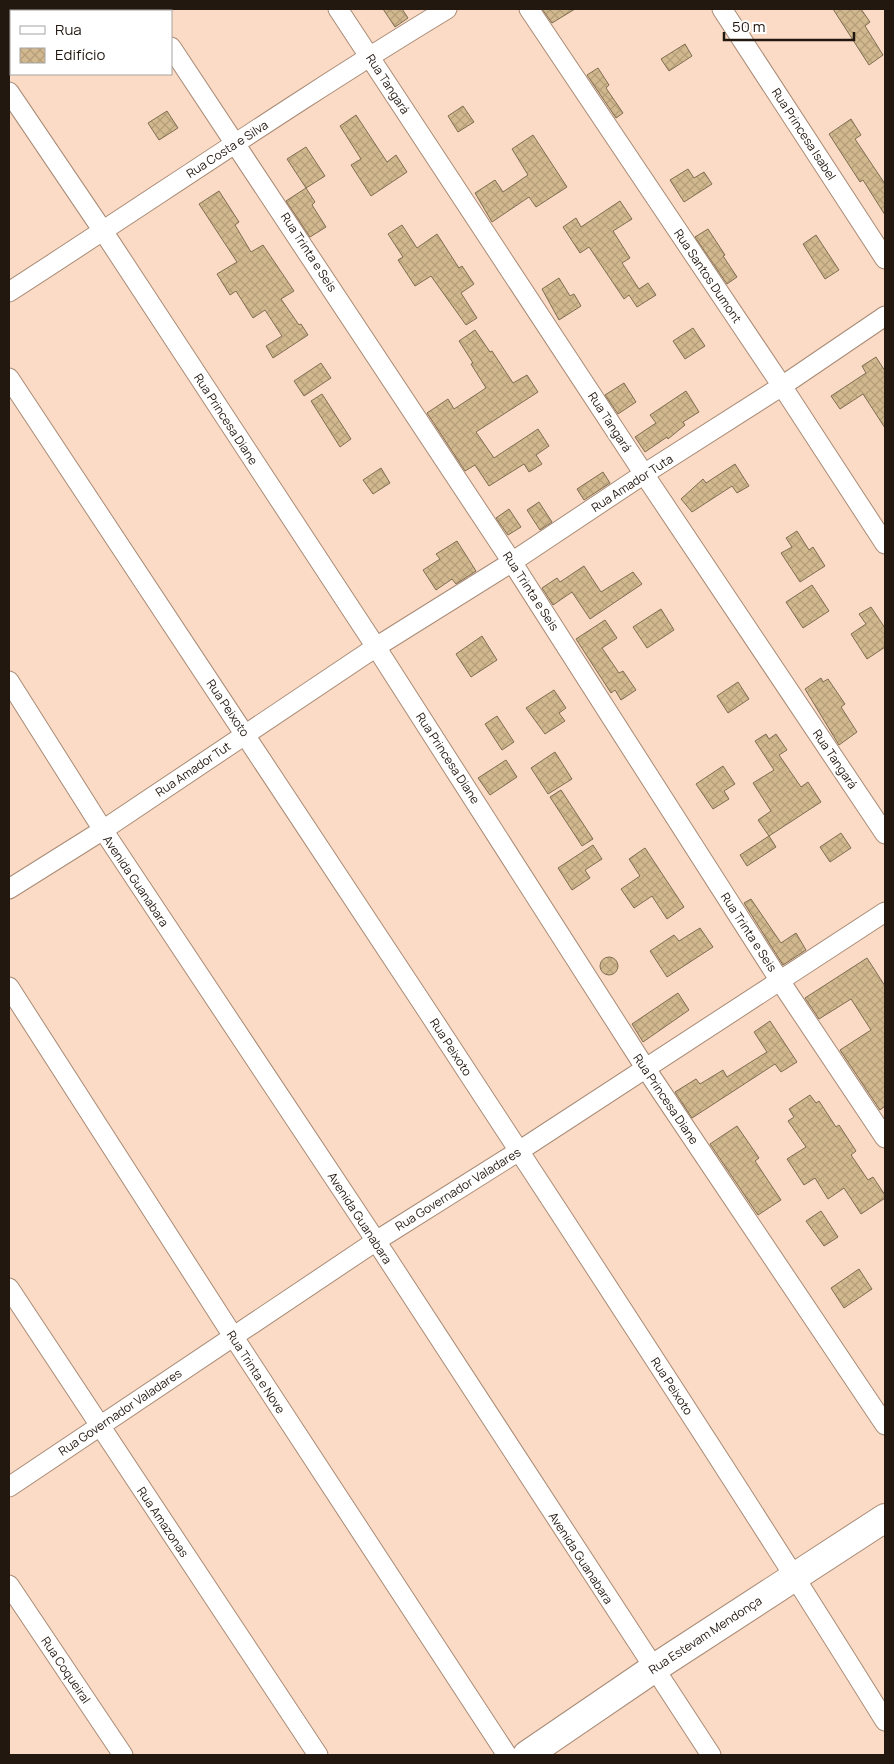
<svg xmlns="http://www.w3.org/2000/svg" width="894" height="1764" font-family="Manrope,sans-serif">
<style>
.building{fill:url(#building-cross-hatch);stroke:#7f6e52}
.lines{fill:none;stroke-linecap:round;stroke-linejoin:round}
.street-casing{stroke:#a88b76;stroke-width:21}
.secondary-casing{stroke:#a88b76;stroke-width:30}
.street{stroke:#fff;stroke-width:19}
.secondary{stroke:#fff;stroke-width:28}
.labels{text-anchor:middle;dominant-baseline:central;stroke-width:4.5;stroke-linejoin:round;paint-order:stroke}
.street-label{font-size:12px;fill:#231810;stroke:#fff}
</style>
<defs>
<pattern id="building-cross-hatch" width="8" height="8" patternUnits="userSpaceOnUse" patternTransform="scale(1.25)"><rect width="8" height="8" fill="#d2b88e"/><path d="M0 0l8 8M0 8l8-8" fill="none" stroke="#b49d79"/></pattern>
</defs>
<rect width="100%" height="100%" fill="#fbdbc5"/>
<!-- building -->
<path class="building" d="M383 9H402L408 18 395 27Z
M542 9H575L552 23Z
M833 9H861L870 22 865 26 883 55 869 65Z
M685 44 692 56 669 71 661 59Z
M598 68 609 85 606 88 623 113 616 118 587 75Z
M463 106 474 122 458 132 448 116Z
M167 111 178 128 159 140 148 123Z
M356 115 387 162 396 155 407 172 371 196 351 165 361 159 340 126Z
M851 119 861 135 855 139 885 184V215L863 180 860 182 829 134Z
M533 135 567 187 536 207 529 197 492 222 475 193 495 180 503 192 528 175 512 149Z
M306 147 325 176 306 188 287 159Z
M688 169 694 178 704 172 712 184 684 202 670 180Z
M306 188 315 202 312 205 326 227 310 237 286 201Z
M219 191 239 222 235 225 251 252 263 245 294 291 281 299 299 325 301 324 308 335 273 358 266 346 282 336 265 310 253 318 236 291 230 295 217 274 237 262 199 204Z
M620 201 632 219 613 231 630 258 622 263 639 289 648 283 656 295 637 307 629 295 624 299 589 247 580 253 563 227 576 218 581 227Z
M402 225 417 248 437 234 459 268 462 266 474 284 461 293 477 318 466 325 431 276 415 286 398 260 403 257 388 234Z
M708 229 725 255 723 256 737 277 727 284 695 237Z
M816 235 839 270 825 279 803 244Z
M559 278 570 296 574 294 581 306 559 320 542 289Z
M693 328 705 346 685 359 673 341Z
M475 330 490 352 492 351 513 383 527 375 538 392 476 432 494 458 538 429 549 446 536 455 542 464 529 472 524 464 489 486 475 465 465 471 427 413 448 399 454 409 486 388 471 364 473 363 459 341Z
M876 357 885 371V428L863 394 840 409 831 396 866 373 862 366Z
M321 363 331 378 304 396 294 381Z
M624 383 636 402 618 414 605 395Z
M686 391 699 412 683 422 685 425 668 439 667 437 645 452 635 437 656 423 650 415Z
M322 394 351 439 340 447 311 401Z
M735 464 749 486 737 493 732 486 692 512 681 499 703 479 706 483Z
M381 468 390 483 373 494 363 480Z
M603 472 610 483 584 500 577 489Z
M539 502 552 522 540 530 527 510Z
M509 509 521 527 508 535 496 518Z
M797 531 809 550 813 547 825 566 800 582 781 553 792 547 786 538Z
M457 541 476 571 456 584 452 579 436 590 423 570 440 559 436 554Z
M584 566 601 592 633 572 642 584 590 619 572 592 553 605 542 588 557 578 560 582Z
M812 585 829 611 803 628 786 602Z
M871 607 885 628V647L867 659 851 634 866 624 859 614Z
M661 609 674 630 647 648 633 627Z
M605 620 617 638 602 648 619 673 623 671 636 690 621 700 615 690 611 693 576 639Z
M482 636 497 660 471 677 456 654Z
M821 678 823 682 828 679 845 704 841 707 857 732 839 745 805 689Z
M738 682 749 699 728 713 717 696Z
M554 690 566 708 559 713 565 721 545 734 526 708Z
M497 716 514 742 502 750 485 724Z
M766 734 769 739 776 734 787 750 779 755 801 787 808 782 821 802 769 836 758 820 771 811 753 783 774 770 755 741Z
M555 752 572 779 548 794 531 768Z
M506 760 517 777 490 795 478 778Z
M723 766 735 784 724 791 729 799 713 809 696 784Z
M561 790 593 839 582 846 550 797Z
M841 833 851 848 830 862 820 847Z
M769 836 776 847 747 866 740 855Z
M593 845 602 859 585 870 590 878 572 890 558 868Z
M645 848 684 907 667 919 652 896 634 908 621 889 640 876 629 859Z
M751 899 781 943 796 933 806 950 783 965 744 903Z
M700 928 713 947 667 977 650 951 674 935 679 941Z
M600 966a9 9 0 1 1 18 0a9 9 0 1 1-18 0Z
M867 958 885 986V1106L880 1110 840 1050 871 1030 851 999 819 1019 805 998Z
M678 993 689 1010 643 1042 632 1024Z
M770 1021 797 1062 781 1072 775 1064 692 1118 675 1092 696 1079 700 1084 723 1070 727 1077 767 1052 754 1032Z
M810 1095 816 1103 819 1101 836 1127 839 1125 856 1151 851 1155 868 1180 873 1177 885 1195V1198L861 1214 844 1188 828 1199 815 1178 804 1185 787 1159 806 1147 788 1121 794 1117 789 1109Z
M737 1126 759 1158 755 1161 781 1200 758 1215 710 1144Z
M821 1211 838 1237 824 1246 806 1221Z
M859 1269 872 1289 844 1308 831 1288Z"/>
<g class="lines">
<!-- street casing -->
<g class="street-casing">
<path id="street" d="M145 9 147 11
M338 9 644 474 885 834
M529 9 782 386 885 544
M722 9 885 259
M171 47 512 562 780 981 885 1138
M9 92 103 231 376 647 646 1069 885 1425
M9 292C155 198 298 99 447 9
M9 378C193 655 377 933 559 1212 669 1381 779 1550 885 1721
M9 681 103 830 376 1241 711 1755
M9 889 103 830 376 647 512 562 644 474 782 386 885 316
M9 987 233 1336 507 1755
M9 1288 318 1755
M9 1487 376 1241 519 1151 885 912
M9 1585 123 1755"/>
</g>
<!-- secondary casing -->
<g class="secondary-casing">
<path id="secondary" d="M527 1755 653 1669 885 1518"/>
</g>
<!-- street -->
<use href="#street" class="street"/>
<!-- secondary -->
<use href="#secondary" class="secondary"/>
</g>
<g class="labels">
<!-- street labels -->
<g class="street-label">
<text transform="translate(388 84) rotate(57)">Rua Tangará</text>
<text transform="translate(804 134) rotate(57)">Rua Princesa Isabel</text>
<text transform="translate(227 149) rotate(-33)">Rua Costa e Silva</text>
<text transform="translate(309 252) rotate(57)">Rua Trinta e Seis</text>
<text transform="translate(708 276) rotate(56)">Rua Santos Dumont</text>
<text transform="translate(226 419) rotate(57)">Rua Princesa Diane</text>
<text transform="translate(610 422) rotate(57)">Rua Tangará</text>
<text transform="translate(632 483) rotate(-33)">Rua Amador Tuta</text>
<text transform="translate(531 591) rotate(57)">Rua Trinta e Seis</text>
<text transform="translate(228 708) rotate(56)">Rua Peixoto</text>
<text transform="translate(448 758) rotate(57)">Rua Princesa Diane</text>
<text transform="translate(835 759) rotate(56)">Rua Tangará</text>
<text transform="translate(193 769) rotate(-34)">Rua Amador Tut</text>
<text transform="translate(136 881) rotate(56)">Avenida Guanabara</text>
<text transform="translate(749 932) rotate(57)">Rua Trinta e Seis</text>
<text transform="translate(451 1047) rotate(57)">Rua Peixoto</text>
<text transform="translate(666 1099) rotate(56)">Rua Princesa Diane</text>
<text transform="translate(458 1189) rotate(-32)">Rua Governador Valadares</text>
<text transform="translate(360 1218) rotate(57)">Avenida Guanabara</text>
<text transform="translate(256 1372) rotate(57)">Rua Trinta e Nove</text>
<text transform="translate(672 1386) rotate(57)">Rua Peixoto</text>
<text transform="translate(120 1412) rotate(-34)">Rua Governador Valadares</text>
<text transform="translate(163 1522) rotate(56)">Rua Amazonas</text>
<text transform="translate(581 1558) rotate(57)">Avenida Guanabara</text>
<text transform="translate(705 1635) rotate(-33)">Rua Estevam Mendonça</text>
<text transform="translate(66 1670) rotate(56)">Rua Coqueiral</text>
</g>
</g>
<!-- border -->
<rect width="894" height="1764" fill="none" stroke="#231810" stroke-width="20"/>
<!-- legend -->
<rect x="10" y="10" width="162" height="65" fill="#ffffff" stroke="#a7a39f"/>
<rect x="20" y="26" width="25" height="8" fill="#ffffff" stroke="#a7a39f"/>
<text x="55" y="35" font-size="15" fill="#231810">Rua</text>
<rect x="20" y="48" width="25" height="15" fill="url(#building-cross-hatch)" stroke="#a7a39f"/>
<text x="55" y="60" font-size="15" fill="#231810">Edifício</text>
<!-- scale -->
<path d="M724 32v8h130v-8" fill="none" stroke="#231810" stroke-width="2.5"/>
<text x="732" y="32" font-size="15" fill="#231810" stroke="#ffffff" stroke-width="4" paint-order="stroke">50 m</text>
</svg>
